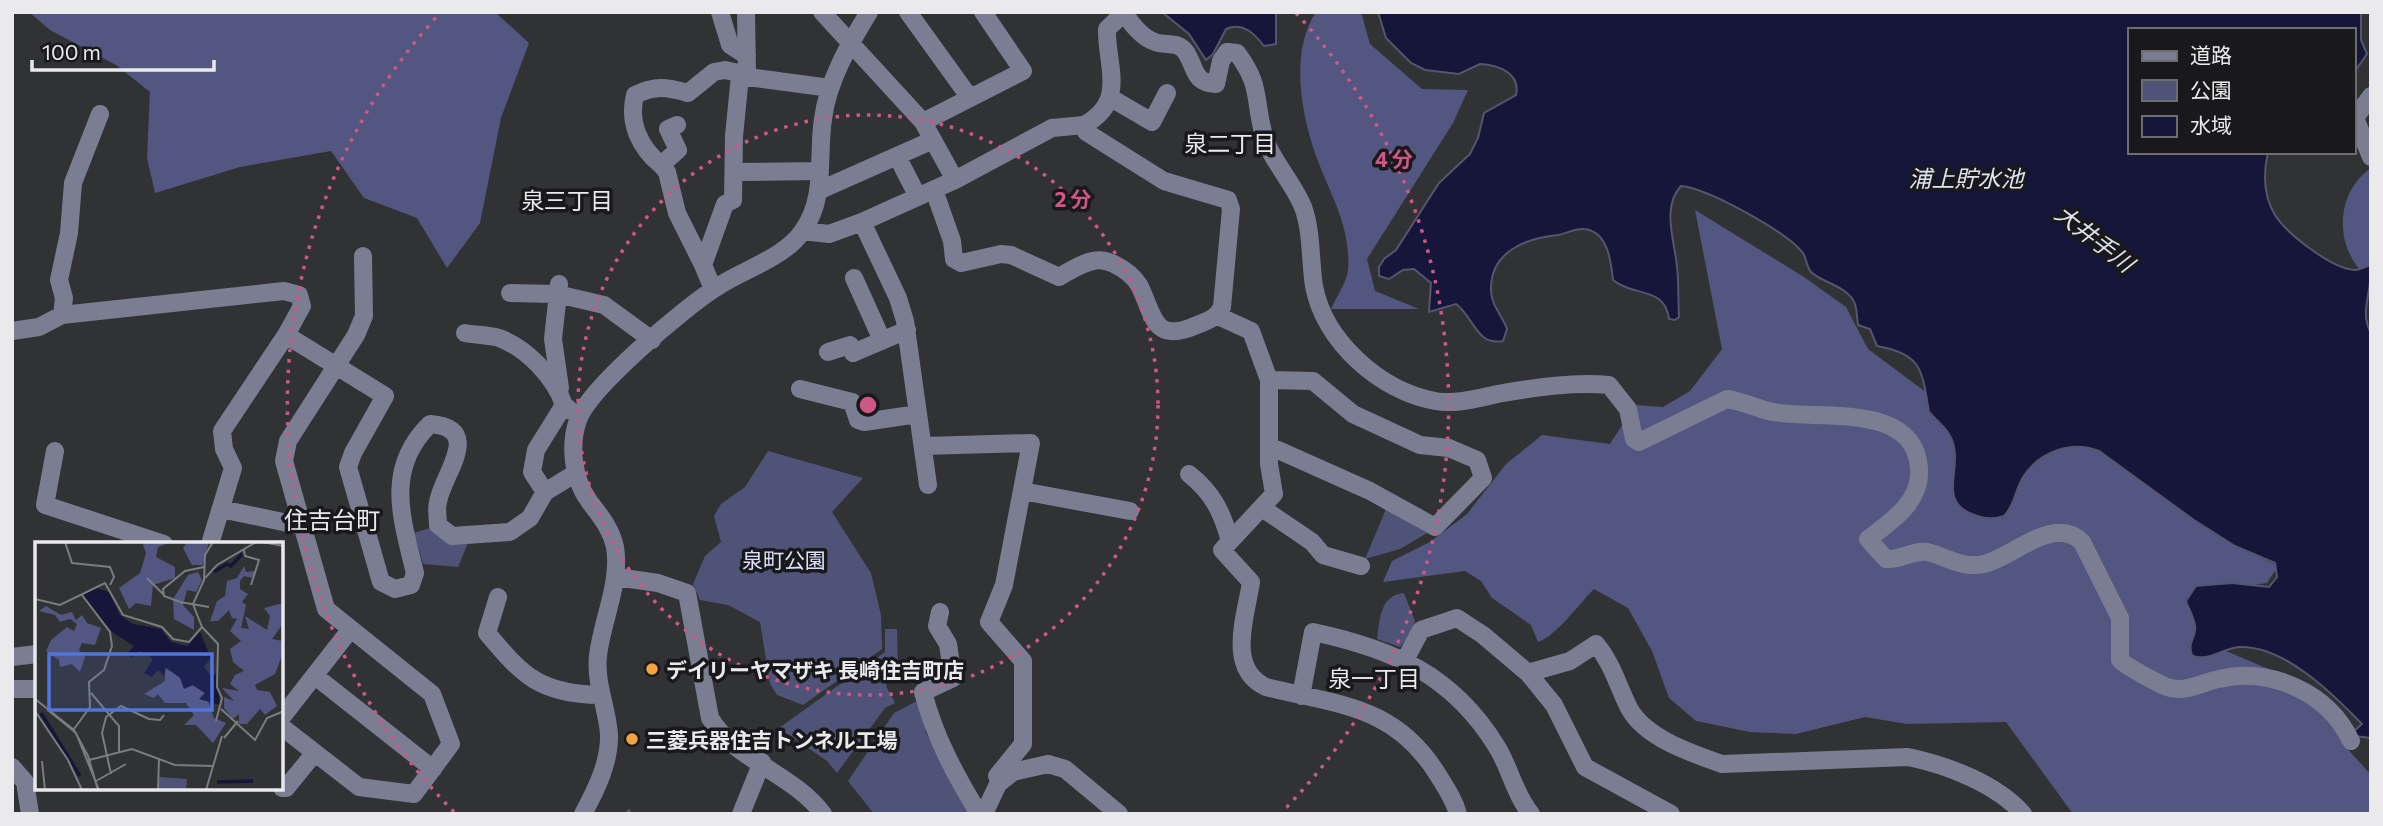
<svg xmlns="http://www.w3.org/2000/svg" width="2383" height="826" font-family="Commissioner,'Noto Sans JP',sans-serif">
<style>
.green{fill:#4f5378}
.forest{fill:#535681}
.water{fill:#16153a;stroke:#56556f;stroke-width:2}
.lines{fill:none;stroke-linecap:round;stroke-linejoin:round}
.stream{stroke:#56556f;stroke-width:3.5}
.minor{stroke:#7b7e93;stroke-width:18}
.ring{fill:none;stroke:#ce5786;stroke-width:3.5;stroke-dasharray:3.5 7}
.poi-dot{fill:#f1a540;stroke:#19191b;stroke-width:2.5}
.labels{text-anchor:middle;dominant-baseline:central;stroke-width:7;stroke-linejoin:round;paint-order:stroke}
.park-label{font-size:21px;fill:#dce0fd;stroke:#19191b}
.poi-label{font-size:21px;font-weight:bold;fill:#eaeaec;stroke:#19191b;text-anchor:start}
.neighbourhood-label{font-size:23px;fill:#eaeaec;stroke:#19191b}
.water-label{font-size:23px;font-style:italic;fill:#e1e3f2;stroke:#19191b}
.quarter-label{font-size:24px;fill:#eaeaec;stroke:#19191b}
.inset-river{fill:none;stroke:#16153a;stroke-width:3.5}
.inset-road{fill:none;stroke:#7b7c7e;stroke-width:2}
.view{fill:#5075dd;fill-opacity:0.15;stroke:#5075dd;stroke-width:3.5}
.inset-edge{fill:none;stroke:#eaeaec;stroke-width:3.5}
.centre{fill:#ce5786;stroke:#19191b;stroke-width:3.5}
.ring-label{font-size:21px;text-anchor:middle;font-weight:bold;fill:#ce5786;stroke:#19191b;stroke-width:7;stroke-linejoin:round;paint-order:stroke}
</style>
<rect width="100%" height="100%" fill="#313234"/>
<!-- green -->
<path class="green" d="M768 451 863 478 832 512 871 573 881 615 882 649 803 705 777 695 770 684 760 622 728 605 700 600 693 584 705 556 721 542 714 516 721 504 745 487Z
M1386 509 1427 533 1400 549 1365 559Z
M433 527 468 543 458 567 423 564 414 533Z
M1404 593 1415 621 1409 637 1400 647 1377 639C1380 619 1380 595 1404 593Z
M885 629H897L898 667H893L886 686 895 703 885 708 837 773 827 761 779 728 885 652Z
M919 700 926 733 972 814H874L848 781 894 713Z"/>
<!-- forest -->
<path class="forest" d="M29 12H495L529 43 501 118 480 223 447 268 417 218 364 198 331 151 240 167 155 193 147 158 150 92 116 65 50 30Z
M1316 12H1361L1370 44 1422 89 1468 90 1453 123 1367 259 1375 291 1419 309H1331C1336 297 1347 282 1348 270 1352 220 1322 183 1310 137 1299 99 1293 46 1316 12Z
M2371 168V280C2334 253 2333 194 2371 168Z
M1695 210 1804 277 1846 307 1868 349 1947 408 2012 450 2095 441 2236 546 2278 566 2267 583 2192 595 2207 643 2316 689 2345 746 2371 775V814H2073L2006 722 1907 724 1865 717 1796 734 1750 732 1696 721 1669 698 1652 651 1628 608 1594 589C1580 603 1555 637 1538 642L1531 625 1492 598 1481 581 1465 571 1383 582 1392 561 1430 542 1467 514 1506 464 1542 435 1610 444 1635 405 1663 407 1690 391 1722 349Z"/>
<!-- water -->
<path class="water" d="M1162 12H1276V44L1264 46C1254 33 1243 22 1226 29L1213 54 1206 60 1189 34Z
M1378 12H2361V40L2367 54 2353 74V30H2129V152H2268C2263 174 2263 195 2275 215 2287 234 2332 269 2355 270 2360 270 2365 267 2370 265 2374 291 2358 310 2371 333V738L2355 736 2354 731 2362 724C2333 694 2284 645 2239 647 2224 648 2205 663 2192 655 2188 644 2193 641 2195 631 2197 622 2189 610 2186 601L2196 586 2232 583 2269 587 2277 577 2275 563 2235 546 2194 520 2099 451C2071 440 2039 452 2023 477 2015 490 2015 505 2004 516 1993 520 1983 519 1972 514 1939 501 1960 472 1954 447 1951 431 1939 423 1929 412 1922 371 1923 354 1877 346L1870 329 1858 325C1857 318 1857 310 1855 304 1849 287 1824 283 1812 273 1806 267 1807 259 1803 253 1787 232 1707 188 1681 186 1661 207 1675 242 1677 267 1679 284 1678 300 1679 317L1675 320 1669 319C1665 286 1633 297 1613 280 1611 262 1608 231 1584 229 1575 228 1566 234 1558 235 1527 238 1490 251 1491 290 1491 305 1502 315 1507 329L1503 341C1476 346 1474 317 1456 304L1429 312 1431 283 1414 269 1403 270 1389 279 1379 276V267L1384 259 1396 250 1439 183 1470 154 1478 138 1484 113 1516 95C1521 73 1498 65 1480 64L1459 74 1425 70 1411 63 1386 38Z"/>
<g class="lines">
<!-- stream -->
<path class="stream" d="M627 814 629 811"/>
<!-- minor -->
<path class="minor" d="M720 12 730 45 747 56
M822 12 923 122 955 180
M908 12 970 98
M1123 12C1131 23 1142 38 1155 42 1165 46 1178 41 1185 51 1196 66 1192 83 1216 84L1221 61 1227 52 1237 53C1261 85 1254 97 1263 132 1270 160 1292 180 1303 207 1312 231 1310 261 1314 286 1324 341 1380 391 1435 401 1458 405 1481 397 1503 393 1538 387 1574 382 1609 385L1628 409 1634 439 1639 442 1727 399C1741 401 1754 407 1768 411 1813 422 1914 399 1919 468 1922 501 1892 521 1868 539L1886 559C1900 561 1912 550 1927 552 1946 556 1961 569 1984 564 2013 557 2054 514 2082 542L2120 618V660C2126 666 2163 687 2171 688 2188 692 2203 682 2219 679 2270 667 2328 692 2351 741
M2371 96 2355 118 2371 157
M1111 98 1152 122 1167 93
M923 122 1023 71 983 12
M677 125 668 129 678 150 661 165 667 172 677 213 703 265
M1084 125C1128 101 1106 66 1107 29L1124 13
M897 156 918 197
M661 165C640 148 628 123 635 95 655 85 667 87 688 93L714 72 725 70 747 75 746 12
M736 172 820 171
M818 191 933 140
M862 222 898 298 905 321 928 485
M803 231 829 234 862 222 955 180 1052 128 1084 125 1086 132 1164 181 1228 200 1231 209 1222 307C1217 318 1209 320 1197 325 1152 345 1154 314 1139 285 1133 275 1124 269 1114 264 1107 261 1101 259 1093 261 1081 263 1070 271 1059 277L1011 255 1001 254 961 263 954 259 952 241 934 190
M854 278 882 340
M559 284 553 339 560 388
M713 289 703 265 725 204 733 200 734 136 740 76 830 88
M510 293 557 294 604 305 652 340
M62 315 64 298 59 280 69 233 73 183 100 114
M1218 316 1251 331 1269 380V464L1274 494 1222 550 1251 582C1246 616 1226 669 1266 687 1338 705 1395 705 1438 775 1446 788 1454 799 1458 814
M12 331 39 327 62 315 284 291 299 295 302 306 286 335
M465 333C475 335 489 335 499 338 527 348 555 378 564 405
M828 352 850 345 853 353 907 330
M1269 380 1313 381 1353 414 1420 445 1449 448 1477 460 1483 478 1435 527 1370 491 1269 446
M800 389 852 402 858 420 864 422 918 414
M923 446 1031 443 1004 585 989 622 1023 661V744L997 776
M55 451 45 505 164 544
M1189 474C1213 493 1222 512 1230 541
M1022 491 1130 511
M545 492 532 472 536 450 564 405 571 411
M1262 508 1312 542 1323 555 1361 566
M221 509 302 526
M210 544 233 468 224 449 222 431 286 335 385 396 353 453 348 467 381 582 395 589 411 585 415 573C402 519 384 469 430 424 485 428 442 475 438 502 436 509 438 518 438 525L452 536 510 532 530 518 545 492 576 473
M616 577 658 583 687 593 710 718C736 761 792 773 823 814
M498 597 487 633C523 676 540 694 600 695
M940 612 937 626 948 644 953 678 923 692C935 738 955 774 979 814
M12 657 37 654
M1405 660 1421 630 1457 618 1483 635 1528 673 1554 705 1585 767 1671 814
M1528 673 1570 661 1596 644C1612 663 1618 686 1629 708 1645 738 1691 753 1722 764L1908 757C1947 765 1997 784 2023 814
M315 676 433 769
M12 689H37
M1301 696 1313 632C1393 649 1453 675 1497 747 1510 768 1515 795 1531 814
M282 717 350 630
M282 727 359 787 414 794 451 744 432 694 326 609 284 461 288 441 356 335 364 316 363 256
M12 767 25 782 30 814
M282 788H286L313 755
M583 814C596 790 610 762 609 734 607 707 595 683 598 656 602 620 621 583 615 547 611 528 600 516 589 501 573 479 569 446 578 420 589 388 683 309 714 289 741 270 783 259 802 232 827 198 817 157 823 119 828 80 849 45 869 12
M741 814 762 762
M984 814 998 784 1013 772 1048 764 1065 769 1119 814"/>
</g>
<!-- distance rings -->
<g class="ring">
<circle cx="868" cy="405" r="290"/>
<path d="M454 812A580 580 0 0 1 440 13M1296 13A580 580 0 0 1 1282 812"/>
</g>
<!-- markers -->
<g class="poi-dot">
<circle cx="652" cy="669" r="7"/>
<circle cx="632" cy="739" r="7"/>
</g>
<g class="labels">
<!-- park labels -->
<g class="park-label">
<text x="784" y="559">泉町公園</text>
</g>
<!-- poi labels -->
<g class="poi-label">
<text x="666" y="669">デイリーヤマザキ 長崎住吉町店</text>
<text x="646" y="739">三菱兵器住吉トンネル工場</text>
</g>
<!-- neighbourhood labels -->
<g class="neighbourhood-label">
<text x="1230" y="143">泉二丁目</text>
<text x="567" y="200">泉三丁目</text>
<text x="1374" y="678">泉一丁目</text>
</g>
<!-- water labels -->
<g class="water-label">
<text x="1966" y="178">浦上貯水池</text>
<text transform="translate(2095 238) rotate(38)">大井手川</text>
</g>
<!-- quarter labels -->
<g class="quarter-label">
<text x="332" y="519">住吉台町</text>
</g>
</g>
<!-- overview -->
<g transform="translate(35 542)">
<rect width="248" height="248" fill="#313234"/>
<path d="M124 235 152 237 151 248 123 247Z" fill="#4f5378"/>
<path d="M107 0H136L123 5 121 15 140 25V36L118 43 116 64 101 61 94 67 84 46 105 31 111 11ZM152 0H174L168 23H157L148 6ZM209 24 211 30 220 29 217 36 209 34 205 39V47L213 52 207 60 211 63 206 86 214 87 210 74 232 88 235 74 229 66 248 61V82L237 97 248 99V111L240 132 220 143 222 148 235 150 242 164 230 173 225 167 212 182H204V172L198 177 189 166V155L199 159 187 146 204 149 195 142 200 133 209 129 198 120 195 107 206 99 195 89 202 77 197 76 194 68 183 79H175L182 59 190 54 192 39 202 36ZM163 30 167 38 161 50 152 48 148 63 159 75V88L139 77 138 57 153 33ZM11 64 26 73 37 70 41 78 47 73 52 81 66 86 60 103 47 101 44 108 50 115 45 130 37 122 25 125 24 118 11 109 16 98 32 85 39 89 42 82 35 77 25 80 20 73 4 69ZM130 126 170 151 165 156 173 159 179 176 191 181 178 201 161 183H149L159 173 151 161H130L123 152 119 156 109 152 130 139Z" fill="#535681"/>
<path d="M61 46 74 50 85 73 98 82 126 87 136 100 152 104 165 90 176 116 169 125 177 135 182 131 185 163 164 157 170 151 158 143 149 147 145 136 131 125 129 134 123 128 117 135 109 131 118 117 105 109 96 116 93 111 99 104 77 90 48 53Z" fill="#16153a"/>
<path class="inset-river" d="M179 30 192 22 196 24 207 12M6 171 45 234M182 240 218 239"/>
<path class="inset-road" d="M30 0 37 21 75 25 79 35 75 43M178 0 170 13 169 38 158 62 167 85 183 102 182 145 187 156 181 179M227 0 249 4M209 8 210 14 224 18 216 43M112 36 129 53M170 36 182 23 221 0M0 57 25 63 70 41 88 73 127 85 138 97 154 100 167 85M145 60 174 65M148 61 129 54 128 47 150 29 169 25M56 151 84 184V210M0 157 39 188 53 214 63 248M186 167 220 198 232 176 249 169M0 169 33 218 47 248M14 169 41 191 64 248M39 187 55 165 54 140 69 128 77 104 75 90 47 53M189 196 203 179M54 218 97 207 140 223 178 224M7 219 10 248M76 232 67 191 71 175 86 164 114 177 125 178 129 173M61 239 91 222M123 248 124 216M171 248 187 194"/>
<path class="view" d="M14 112H177V168H14Z"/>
<rect width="248" height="248" class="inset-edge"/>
</g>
<circle cx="868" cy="405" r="10" class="centre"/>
<g class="ring-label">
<text x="1394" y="167">4 分</text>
<text x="1073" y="207">2 分</text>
</g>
<!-- border -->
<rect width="2383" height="826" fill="none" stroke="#eaeaec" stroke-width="28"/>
<!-- legend -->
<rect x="2128" y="28" width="228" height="126" fill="#19191b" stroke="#6d6d6f" stroke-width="2"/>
<rect x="2142" y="51" width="35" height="10" fill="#7b7e93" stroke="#6d6d6f" stroke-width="2"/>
<text x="2190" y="63" font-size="21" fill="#eaeaec">道路</text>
<rect x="2142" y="80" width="35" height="21" fill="#4f5378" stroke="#6d6d6f" stroke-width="2"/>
<text x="2190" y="98" font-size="21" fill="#eaeaec">公園</text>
<rect x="2142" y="116" width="35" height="21" fill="#16153a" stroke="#6d6d6f" stroke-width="2"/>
<text x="2190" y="133" font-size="21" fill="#eaeaec">水域</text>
<!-- scale -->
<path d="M32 60v10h182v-10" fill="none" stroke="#eaeaec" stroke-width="3.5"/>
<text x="42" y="60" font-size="21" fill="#eaeaec" stroke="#19191b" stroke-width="5" paint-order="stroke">100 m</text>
</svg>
